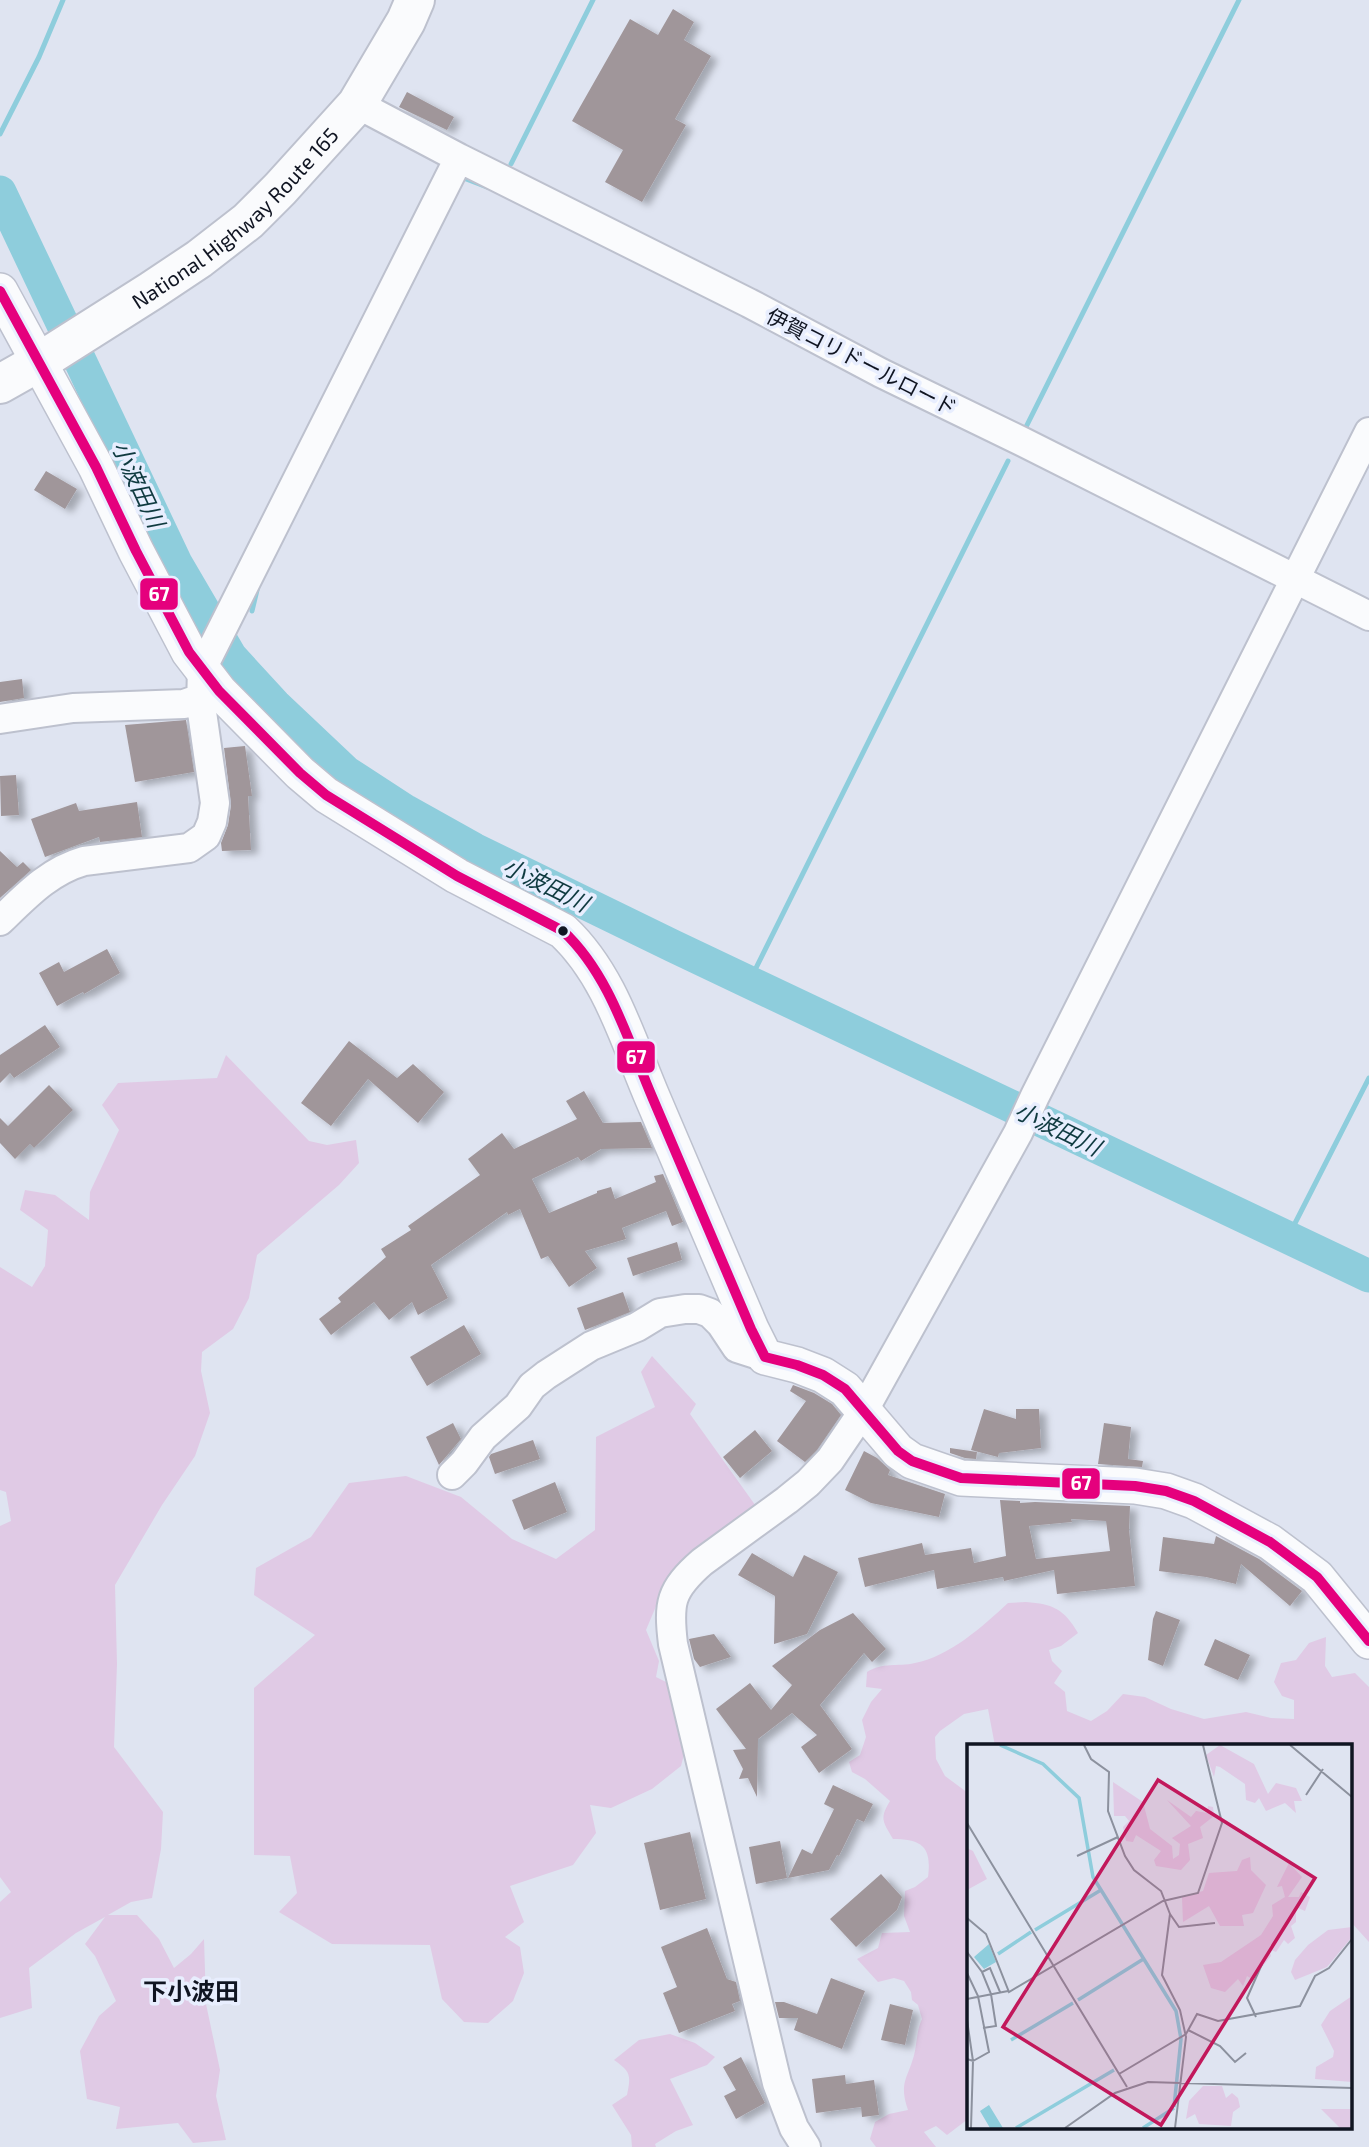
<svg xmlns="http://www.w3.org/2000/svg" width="1369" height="2147" font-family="'Exo 2','Noto Sans JP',sans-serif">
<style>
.green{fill:#e0cae5}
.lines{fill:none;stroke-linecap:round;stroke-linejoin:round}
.stream{stroke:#8ecddc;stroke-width:5}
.river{stroke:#8ecddc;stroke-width:33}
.building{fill:#a0969a;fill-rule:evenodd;filter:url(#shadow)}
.minor-casing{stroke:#bdc1ce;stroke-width:32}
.major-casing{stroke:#bdc1ce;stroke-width:38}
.highway-casing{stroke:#bdc1ce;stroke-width:42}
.minor{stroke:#fafbfd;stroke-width:28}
.major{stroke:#fafbfd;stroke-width:35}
.highway{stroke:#fafbfd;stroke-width:38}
.bus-1-casing{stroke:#e8eefe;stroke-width:16}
.bus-1{stroke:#e5007d;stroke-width:10}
.bus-dot{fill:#101522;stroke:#e8eefe;stroke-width:2.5}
.labels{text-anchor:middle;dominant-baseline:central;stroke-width:7;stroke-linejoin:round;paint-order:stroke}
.street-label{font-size:21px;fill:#101522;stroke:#e8eefe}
.water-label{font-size:23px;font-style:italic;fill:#0f3a40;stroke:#e8eefe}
.quarter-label{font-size:24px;font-weight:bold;fill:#101522;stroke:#e8eefe}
.inset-river{fill:none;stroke:#8ecddc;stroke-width:3.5}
.inset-road{fill:none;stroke:#8c919e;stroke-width:2}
.view{fill:#c2185b;fill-opacity:0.15;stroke:#c2185b;stroke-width:3.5}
.inset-edge{fill:none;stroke:#101522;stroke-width:3.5}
.line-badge{stroke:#e8eefe;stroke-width:2.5}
.badge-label{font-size:19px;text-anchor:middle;font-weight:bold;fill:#fff}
</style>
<defs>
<filter id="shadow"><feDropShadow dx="7" dy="4" stdDeviation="3.5" flood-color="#0004"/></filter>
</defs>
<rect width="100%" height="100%" fill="#dfe4f1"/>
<!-- green -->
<path class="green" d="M226 1055 309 1141 327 1145 356 1140 359 1163 339 1185 257 1255 249 1298 233 1329 202 1352 201 1371 210 1413 195 1456 162 1505 115 1585 117 1664 114 1747 163 1812 161 1849 152 1898 131 1902 108 1915H137L159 1939 174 1968 191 1954 204 1939 206 2004 220 2070 216 2096 226 2140 193 2143 178 2123 116 2129 120 2107 87 2099 80 2051 99 2016 116 2001 95 1956 85 1944 105 1917 76 1933 29 1968 32 2008 0 2018V1902L11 1892 0 1877V1526L11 1521 6 1492 0 1490V1267L32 1287 45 1266 48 1230 20 1210 25 1190 55 1195 89 1220 90 1192 119 1130 102 1105 118 1083 217 1078Z
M652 1356 696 1404 690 1414 758 1509 755 1535 732 1559 662 1592 646 1630 659 1661 656 1677 672 1685 687 1743 681 1766 652 1789 611 1808 590 1805 596 1833 573 1865 510 1886 524 1922 505 1937 520 1947 524 1973 513 2001 488 2023 464 2022 442 1999 430 1945 332 1944 279 1912 297 1893 290 1856 254 1855V1688L315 1635 254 1595 256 1568 311 1537 349 1483 406 1476 461 1497 512 1539 556 1559 595 1530 596 1437 655 1407 641 1372Z
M1026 1602C1053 1604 1064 1609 1078 1633L1061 1646 1049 1650 1052 1661 1062 1671 1054 1683 1065 1692 1067 1711 1091 1721 1107 1711 1123 1694 1145 1697 1171 1709 1204 1719 1246 1712 1271 1718 1294 1719V1700L1282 1696 1274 1682 1281 1663 1296 1660 1309 1643 1326 1637 1325 1666 1332 1677 1355 1673 1369 1687V1942L1350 1921V1746H995L988 1709 964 1714 940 1731 935 1737 936 1759 945 1776 968 1793V2119L947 2135 936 2126 924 2132 936 2147H876L870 2139 875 2122 889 2114 908 2110C898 2081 909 2078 915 2051 917 2040 917 2030 922 2019L918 2005 912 2000 911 1992 904 1981 894 1978 878 1982 857 1959 878 1948 882 1933 910 1932 904 1916 905 1891 915 1887 928 1877C932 1847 922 1839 893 1839 883 1822 879 1819 890 1801L865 1779 852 1772 849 1762 860 1755 866 1737 862 1720 871 1702 882 1689 866 1687 867 1672C883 1662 897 1667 915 1663 950 1656 982 1627 1008 1603Z
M670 2034 695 2043 715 2057 707 2065 670 2079 693 2125 676 2131 655 2144 656 2147H632L631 2135 612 2105 627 2095C631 2075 631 2072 614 2060L639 2040Z"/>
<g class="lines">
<!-- stream -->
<path class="stream" d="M0 134 39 57 63 0
M511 164 593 0
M461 177 487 187
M1026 427 1239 0
M252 611 258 586
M749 982 1008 461
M1288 1237 1369 1078"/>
<!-- river -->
<path class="river" d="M0 192 176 563 231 657 275 705 346 772 406 811 474 849 673 946 1369 1276"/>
</g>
<!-- building -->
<path class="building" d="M673 9 694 22 684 40 711 56 675 119 686 125 642 202 605 182 623 150 572 121 630 19 658 35Z
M407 92 454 117 447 130 399 107Z
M46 471 77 489 65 509 34 490Z
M22 679 24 698 0 702V682Z
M186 720 194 772 135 782 125 725Z
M245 746 252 796H248L251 850 222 851 221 843 228 825 231 805 224 748Z
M16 775 19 815 1 816 0 776Z
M137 802 142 837 100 842 99 837 45 857 31 819 76 803 79 811Z
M0 851 17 867 23 862 31 870 0 898Z
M107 949 120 973 84 994 83 992 57 1006 39 973 59 962 64 972Z
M45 1025 60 1047 14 1078 10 1073 0 1083V1055Z
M349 1041 397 1078 413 1064 444 1092 418 1123 368 1079 331 1126 301 1103Z
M49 1085 73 1110 34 1148 30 1144 15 1159 0 1143V1118L8 1126Z
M584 1091 603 1123 641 1122 652 1148 601 1149 581 1161 578 1157 532 1179 549 1213 597 1193V1191L611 1187 615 1199 656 1182 654 1176 663 1174 683 1222 672 1226 666 1211 622 1228 626 1239 585 1251 597 1268 569 1287 548 1256 541 1259 520 1209 508 1215 507 1212 431 1265 448 1298 418 1315 412 1302 389 1320 374 1302 331 1335 319 1319 341 1302 338 1298 386 1257 381 1249 411 1230 408 1226 480 1175 468 1159 502 1133 514 1149 577 1119 566 1101Z
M677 1242 682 1260 633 1276 627 1258Z
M623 1292 630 1312 585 1330 577 1308Z
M464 1325 481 1354 427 1386 410 1357Z
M793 1385 814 1393 832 1404 841 1415 817 1450 805 1462 777 1441 806 1401 790 1391Z
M984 1409 1016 1419V1409H1039L1041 1448 999 1453 998 1457 971 1450Z
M453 1423 461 1439 439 1465 426 1437Z
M1104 1423 1131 1427 1128 1459 1143 1461 1142 1467 1098 1464Z
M755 1430 772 1451 740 1478 723 1457Z
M533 1440 540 1459 495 1474 489 1457 491 1454Z
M950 1448 977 1452 976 1459 965 1458 950 1453Z
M864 1451 877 1458 890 1470 888 1475 945 1494 939 1517 871 1503 845 1490Z
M555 1482 567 1512 524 1530 512 1500Z
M1000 1500 1020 1501V1503L1035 1502 1130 1506 1129 1530 1135 1586 1057 1594 1054 1570 1004 1581 1003 1577 937 1589 934 1570 865 1587 858 1558 922 1543 925 1555 971 1548 974 1563 1006 1556ZM1071 1519 1106 1521 1110 1551 1036 1559 1029 1526 1072 1522Z
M1216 1536 1259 1559 1302 1591 1290 1606 1241 1564 1236 1584 1206 1577 1159 1571 1163 1537 1214 1544Z
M752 1553 793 1577 804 1555 838 1572 807 1634 774 1644 775 1596 738 1575Z
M1156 1611 1180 1620 1163 1666 1148 1660 1153 1619Z
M853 1613 886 1649 872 1662 864 1653 820 1705 852 1749 819 1773 801 1747 817 1735 792 1713 758 1739 757 1797 748 1778 739 1779 743 1769 733 1750 746 1749 716 1709 750 1683 771 1710 792 1685 772 1666 820 1630Z
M714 1634 731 1657 700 1667 694 1659 689 1639Z
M1215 1639 1250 1655 1238 1680 1204 1665Z
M833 1785 873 1804 864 1822 857 1819 839 1856 837 1855 829 1870 788 1878 802 1849 812 1854 834 1809 824 1804Z
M690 1832 706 1899 660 1910 644 1843Z
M780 1841 787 1878 756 1884 749 1847Z
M881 1874 902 1897 897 1910 856 1947 830 1919Z
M707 1928 727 1979 736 1982 740 2001 732 2004 735 2011 679 2033 663 1993 677 1987 661 1947Z
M831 1978 865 1991 842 2049 794 2030 798 2018H779L775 2002H784L817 2014Z
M890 2004 913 2010 905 2045 881 2040Z
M741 2057 765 2103 736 2119 724 2096 736 2090 723 2067Z
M845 2075 846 2084 874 2080 879 2115 862 2117 861 2107 816 2113 812 2079Z"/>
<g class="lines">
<!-- minor casing -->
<g class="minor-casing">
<path id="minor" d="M357 104 459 158 749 303 881 373 1023 442 1369 616
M0 719 73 708 184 704 201 698
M0 921C26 896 49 871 84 861L189 848 206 836 212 822 215 803 201 705 202 669 459 158
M452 1475 464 1463 483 1437 518 1406 532 1386 546 1375 591 1346 637 1327 660 1313 685 1309H699L710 1313 721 1324 737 1348 765 1357
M806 2147 794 2128 777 2083 673 1644C668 1603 670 1590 702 1562L787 1500 808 1483 830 1460 864 1410 1018 1133 1035 1096 1369 432"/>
</g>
<!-- major casing -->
<g class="major-casing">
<path id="major" d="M0 291 96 467 136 551 189 652 219 691 300 773 326 795 457 876 563 931C610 975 628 1041 653 1099 685 1175 718 1252 751 1329L765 1357 797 1365 823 1375 845 1389 898 1451 912 1461 961 1478 1135 1486 1166 1491 1194 1501 1270 1542 1317 1577 1369 1641"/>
</g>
<!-- highway casing -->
<g class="highway-casing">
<g id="highway">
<path id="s1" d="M0 384 39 362 151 291 199 259 248 221 280 189 357 104 406 21 415 0"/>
</g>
</g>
<!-- minor -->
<use href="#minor" class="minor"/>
<!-- major -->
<use href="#major" class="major"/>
<!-- highway -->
<use href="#highway" class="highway"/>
<!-- bus-1 casing -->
<g class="bus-1-casing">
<path id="bus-1" d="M0 291 96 467 136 551 189 652 219 691 300 773 326 795 457 876 563 931C610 975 628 1041 653 1099 685 1175 718 1252 751 1329L765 1357 797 1365 823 1375 845 1389 898 1451 912 1461 961 1478 1135 1486 1166 1491 1194 1501 1270 1542 1317 1577 1369 1641"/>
</g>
<!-- bus-1 -->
<use href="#bus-1" class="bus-1"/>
</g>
<!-- markers -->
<circle class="bus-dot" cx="563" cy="931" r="6"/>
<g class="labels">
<!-- street labels -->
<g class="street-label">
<text stroke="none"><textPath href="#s1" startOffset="289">National Highway Route 165</textPath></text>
<text transform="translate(862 361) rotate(27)">伊賀コリドールロード</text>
</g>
<!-- water labels -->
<g class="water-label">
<text transform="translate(139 484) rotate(65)">小波田川</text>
<text transform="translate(546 884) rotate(26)">小波田川</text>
<text transform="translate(1058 1128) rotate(26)">小波田川</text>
</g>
<!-- quarter labels -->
<g class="quarter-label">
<text x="191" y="1990">下小波田</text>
</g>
</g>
<!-- overview -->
<g transform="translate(967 1744)">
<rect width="385" height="385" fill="#dfe4f1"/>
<path d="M253 1 287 20 301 50 309 39 329 44 335 57H327L329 69 318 59 299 67 292 54 288 59 279 56 278 40 253 23 249 22 247 33 239 11ZM146 38 176 58 183 85 205 102 206 115 212 111 213 100 205 94 224 82 200 56 224 73 229 67 240 69 241 62 246 63 247 72 233 83 236 94 221 100 223 116 214 126 189 122 187 116 194 107 169 91 166 98 159 97 156 83 162 77 158 72H147ZM0 104 6 107 20 135 0 146ZM283 113 284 126 299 141 286 169 275 171 277 182H253L242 162 216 178 215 153 236 147 242 129 270 127 275 116ZM322 119 335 133 321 153H332L334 148 343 153 338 167 329 163V178L324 182 328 194 321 200 317 196 309 208 302 205 304 212 285 235 280 232 276 242 271 235 258 248 244 244 236 221 254 218 294 191 306 172 305 161 318 153 315 142 310 143ZM385 183V193L360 223 328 236 324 228 328 216 341 201 361 186ZM385 252V338L348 335 349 323 366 313 367 307 354 281 363 267ZM236 342H255L259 354 265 349 271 354 273 363 266 368 264 382 232 380 228 370 219 375 222 357ZM354 365H385V384H373Z" fill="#e0cae5"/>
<path d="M22 200 29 218 17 225 7 213ZM22 361 36 384H23L13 367Z" fill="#8ecddc"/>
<path class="inset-river" d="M33 1 76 20 112 54 126 133 209 267 214 295 207 363M68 186 134 146M31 210 64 188M111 256 178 214M44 296 106 259M49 384 147 326M176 384 207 364"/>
<path class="inset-road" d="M117 1 124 15 142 28 141 67 158 112 167 126 194 147 203 170 195 231 213 266 219 293 208 384M323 1 385 53M339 51 356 25M0 79 160 343M110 112 151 93M203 170 212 183 248 179M0 174 19 190 42 248 196 157 231 149 255 79 236 1M0 208 15 228 24 250 29 282 16 284M15 228 23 224 33 248M0 229 11 252 22 308 6 317 0 315M0 255 41 247M289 273 280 254 295 220M0 276 6 317 4 384M221 286 253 302 268 318 279 309M152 330 219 290 230 270 251 277 333 262 348 232 362 224 385 195M98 384 148 349 181 338 385 344"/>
<path class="view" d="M191 36 348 134 194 381 36 283Z"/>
<rect width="385" height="385" class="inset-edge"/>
</g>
<g class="line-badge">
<rect x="139" y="577" width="40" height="34" rx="7" fill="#e5007d"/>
<rect x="616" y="1040" width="40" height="34" rx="7" fill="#e5007d"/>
<rect x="1061" y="1467" width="40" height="33" rx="7" fill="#e5007d"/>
</g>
<g class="badge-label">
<text x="159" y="601">67</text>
<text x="636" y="1064">67</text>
<text x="1081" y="1490">67</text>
</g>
</svg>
